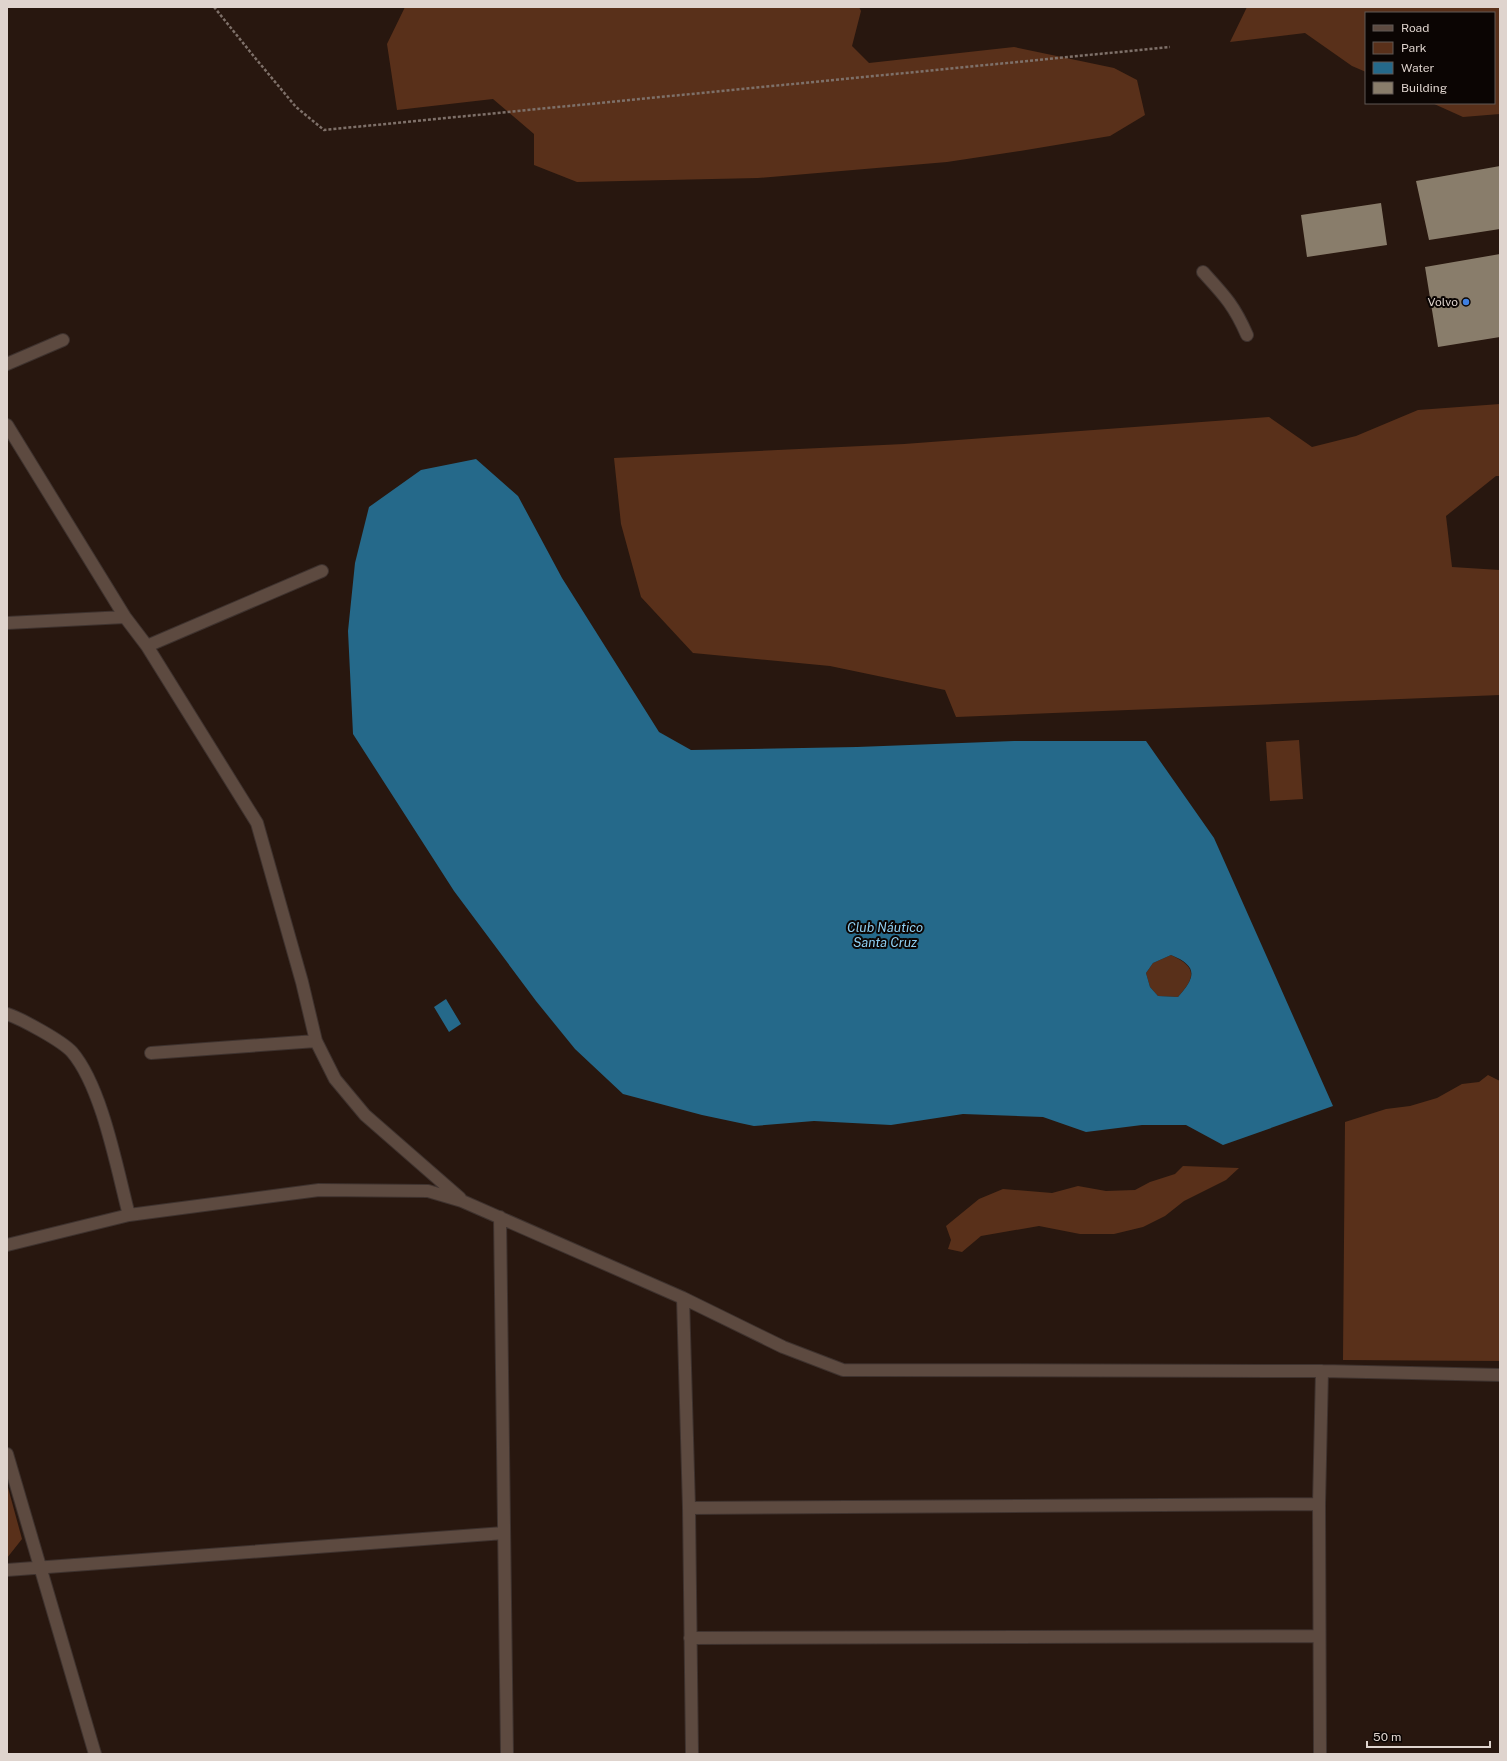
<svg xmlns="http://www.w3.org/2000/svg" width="1507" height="1761" font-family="'Public Sans',sans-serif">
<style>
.green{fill:#59301a}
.water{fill:#25698a;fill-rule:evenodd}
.building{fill:#897d6b}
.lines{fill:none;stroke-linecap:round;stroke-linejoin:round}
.minor-casing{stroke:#3e322e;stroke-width:14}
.path{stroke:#7e7069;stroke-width:2.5;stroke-dasharray:3 2;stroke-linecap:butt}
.minor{stroke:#5d4a40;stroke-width:12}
.shop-dot{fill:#3f7fe0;stroke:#0b0503;stroke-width:1.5}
.labels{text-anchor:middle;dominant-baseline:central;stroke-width:4;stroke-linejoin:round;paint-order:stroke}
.poi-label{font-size:12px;fill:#dfd4ce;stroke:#0b0503;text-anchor:end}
.water-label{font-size:13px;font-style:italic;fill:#8fcff2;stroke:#0b0503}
</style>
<rect width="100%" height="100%" fill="#28170f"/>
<!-- green -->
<path class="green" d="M405 7H859L861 11 852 46 869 63 1014 47 1114 68 1137 80 1145 115 1110 136 1020 151 947 162 758 178 577 182 534 165V134L493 99 397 110 387 44Z
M1247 7H1500V114L1463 117 1432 103H1494V13H1366V72L1352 66 1305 33 1230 42Z
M1500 404V476H1496L1446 516 1452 567 1500 570V695L956 717 945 690 830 666 693 653 641 597 621 524 614 458 904 444 1269 417 1312 447 1356 436 1418 410Z
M1299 740 1303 799 1270 801 1266 742Z
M1171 955C1197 967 1196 977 1178 997L1158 996 1150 987 1146 973 1153 963Z
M1488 1075 1500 1081V1361L1343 1360 1345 1122 1386 1109 1410 1106 1437 1098 1462 1084 1479 1082Z
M1183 1166 1239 1168 1226 1180 1184 1201 1165 1216 1143 1227 1114 1234H1080L1039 1226 981 1236 962 1252 948 1249 951 1240 946 1226 979 1199 1003 1189 1052 1193 1078 1186 1106 1191 1135 1190 1150 1182 1175 1174Z
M7 1484 22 1539 7 1558Z"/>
<!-- water -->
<path class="water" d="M476 459 518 496 562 578 659 732 691 750 857 747 1014 741H1146L1214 838 1333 1106 1223 1145 1186 1125H1142L1086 1132 1043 1117 963 1114 891 1125 814 1121 754 1126 702 1115 623 1094 575 1049 536 1001 454 891 353 734 348 631 355 563 369 507 421 470ZM1171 955C1198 966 1196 977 1178 997L1158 996 1150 987 1146 973 1153 963Z
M446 999 461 1024 449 1032 434 1007Z"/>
<!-- building -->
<path class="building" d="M1500 166V229L1429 240 1416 181Z
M1381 203 1387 245 1307 257 1301 215Z
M1500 254V337L1438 347 1425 267Z"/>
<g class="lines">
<!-- minor casing -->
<g class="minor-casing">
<path id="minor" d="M1203 272C1224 295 1234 305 1247 335
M7 364 63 340
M7 425 125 617 147 646 257 823 302 982 316 1041 335 1079 365 1115 460 1198
M7 623 125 617
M147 646 322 571
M7 1014C22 1019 62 1041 72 1052 102 1087 117 1169 129 1215
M151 1053 316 1041
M500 1217 507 1754
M7 1245 129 1215 319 1190 428 1191 462 1201 683 1298 783 1347 843 1370 1322 1371 1500 1375
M683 1298 689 1508 692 1754
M7 1454 95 1754
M689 1508 1319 1504
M7 1570 504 1533
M690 1638 1319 1636
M1320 1754 1319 1504 1322 1371"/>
</g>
<!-- path -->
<path class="path" d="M214 7 256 59 296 107 324 130 1170 47"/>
<!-- minor -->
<use href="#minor" class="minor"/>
</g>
<!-- markers -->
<circle class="shop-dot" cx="1466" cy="302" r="4"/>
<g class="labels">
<!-- poi labels -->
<g class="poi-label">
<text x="1458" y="302">Volvo</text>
</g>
<!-- water labels -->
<g class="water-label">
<text x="885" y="927">Club Náutico<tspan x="885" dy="15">Santa Cruz</tspan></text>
</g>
</g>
<!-- border -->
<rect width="1507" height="1761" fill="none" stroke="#dfd4ce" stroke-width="16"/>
<!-- legend -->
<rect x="1365" y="12" width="130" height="92" fill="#0b0503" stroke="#605854"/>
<rect x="1373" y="25" width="20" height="6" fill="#5d4a40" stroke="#605854"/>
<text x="1401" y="32" font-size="12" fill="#dfd4ce">Road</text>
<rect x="1373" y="42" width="20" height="12" fill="#59301a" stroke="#605854"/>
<text x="1401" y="52" font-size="12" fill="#dfd4ce">Park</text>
<rect x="1373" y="62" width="20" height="12" fill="#25698a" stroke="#605854"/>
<text x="1401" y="72" font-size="12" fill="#dfd4ce">Water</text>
<rect x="1373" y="82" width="20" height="12" fill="#897d6b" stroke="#605854"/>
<text x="1401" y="92" font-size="12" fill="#dfd4ce">Building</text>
<!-- scale -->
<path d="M1367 1741v6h123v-6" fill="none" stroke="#dfd4ce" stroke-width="2"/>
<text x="1373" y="1741" font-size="12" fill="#dfd4ce" stroke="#0b0503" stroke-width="3" paint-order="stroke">50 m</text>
</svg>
